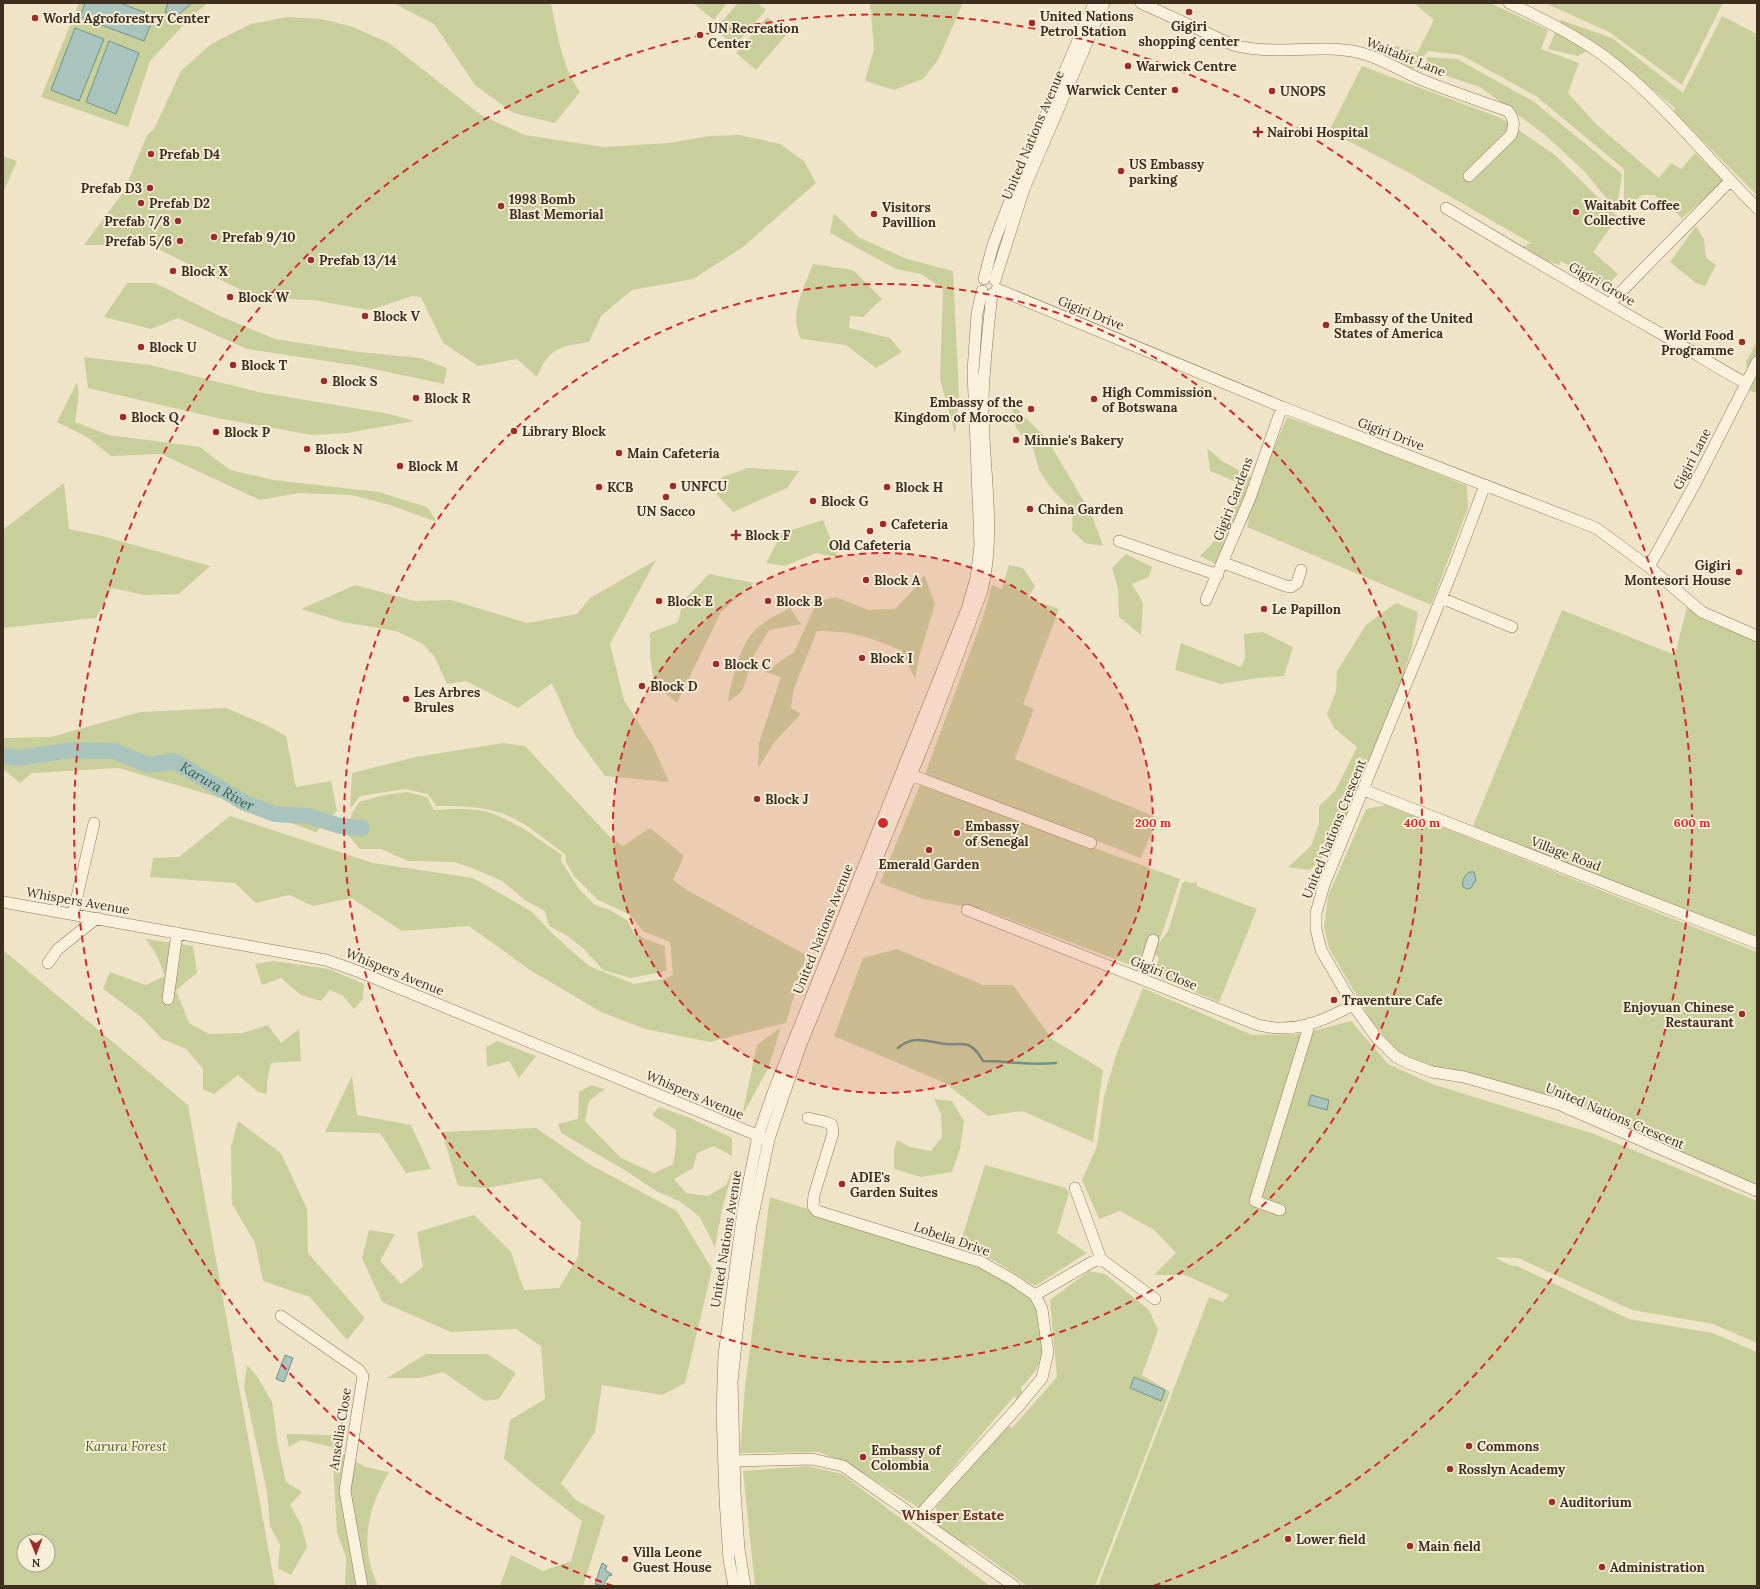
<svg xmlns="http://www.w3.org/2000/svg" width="1760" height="1589" font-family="Lora,serif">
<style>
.green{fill:#c9cf9b;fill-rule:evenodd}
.water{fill:#a9c4bc;stroke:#6f938a}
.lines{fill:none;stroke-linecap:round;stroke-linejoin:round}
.stream{stroke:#6f938a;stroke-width:2.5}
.river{stroke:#a9c4bc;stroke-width:16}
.minor-casing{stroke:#8d765c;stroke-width:12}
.minor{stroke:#faf1dc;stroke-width:11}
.ring{fill:none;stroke:#d62828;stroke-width:2;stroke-dasharray:7 5}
.poi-dot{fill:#9e2a2b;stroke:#f7eed8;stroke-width:1.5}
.labels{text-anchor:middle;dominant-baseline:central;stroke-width:4;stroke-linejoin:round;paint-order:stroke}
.poi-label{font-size:13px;font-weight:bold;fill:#3d2e20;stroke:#f7eed8;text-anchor:start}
.street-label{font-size:13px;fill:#3d2e20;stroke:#f7eed8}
.park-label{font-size:13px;font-style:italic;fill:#4d5a26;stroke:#f7eed8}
.water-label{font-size:14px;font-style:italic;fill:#2f5d5a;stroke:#f7eed8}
.neighbourhood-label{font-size:14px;font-weight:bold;fill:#6b2e1e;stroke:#f7eed8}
.centre{fill:#d62828;stroke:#f7eed8;stroke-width:2}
.ring-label{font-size:12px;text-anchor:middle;font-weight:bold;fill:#d62828;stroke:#f7eed8;stroke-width:4;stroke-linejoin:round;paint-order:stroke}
</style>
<rect width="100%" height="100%" fill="#f0e4c8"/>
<!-- green -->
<path class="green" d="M79 3H208L192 16 150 61 128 127 41 97Z
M393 3H551C557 33 562 66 580 92L555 123 513 113 475 85 434 24Z
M696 3H727L714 20 695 5Z
M738 3H757L766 10 735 46 715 29Z
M870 3H963L938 60 923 79 894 90 865 81 874 49Z
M1414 3H1490L1548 30 1541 49 1579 63 1568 93 1597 125 1659 178 1671 163 1681 169 1695 153 1724 181 1682 218 1655 195H1642L1627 208 1624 198V169L1536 96 1461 55 1428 51 1413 69 1381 51 1397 46 1417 53 1434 20Z
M1545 3H1723L1682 85 1609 32Z
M1722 16 1757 34V195L1674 112 1675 108 1597 44 1578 56 1548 49 1561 20 1612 38 1683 93Z
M287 17 322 19 353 27 389 43 481 115 525 135 604 147 669 143 709 136 740 135 780 144 804 161 816 183 743 247 693 279 632 290 601 316 589 342C559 347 550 347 537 377L517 359 478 366 443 343 421 297 412 296 370 310 313 300 257 298 150 245H84L124 191 147 135 154 129 181 71 211 44 251 24Z
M767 17 787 34 756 70 736 53Z
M1427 57 1457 59 1533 101 1622 174 1617 211 1584 171 1544 134 1480 87 1425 69Z
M1362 66 1501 118 1555 155 1618 217 1593 252 1618 274 1606 287 1561 261 1559 265 1538 258 1520 248 1531 243 1404 170 1329 131Z
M3 156 17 161 3 193Z
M834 213 858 237 907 259 953 271 959 396 955 434 940 379 943 289 921 274 896 269 830 233Z
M1696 226 1704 239 1706 258 1716 265 1705 286 1696 283 1670 262Z
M813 264 853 270 882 299 863 317 850 316 849 328 890 338 902 352 876 368 846 345 801 339C788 314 804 289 813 264Z
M127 283H155L220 316 275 339 359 352 421 358 447 368 444 384 359 366 247 349 178 318 151 329 104 317Z
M1757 342V393L1750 391 1746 362Z
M84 357 150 365 263 393 389 414 414 421 347 433 312 435 217 418 88 388Z
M77 382 79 394 75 422 109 435 200 447 230 470 274 480 379 492 427 507 437 522 390 505 351 495 299 493 260 500 161 454 111 456 87 437 57 422Z
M1011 403 1047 439 1092 515 1103 546 1085 543 1072 531 1073 511 1051 488 1039 470 1033 448 1016 428Z
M1287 417 1387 453 1467 486 1468 508 1431 605 1247 527 1249 519 1216 564 1200 556C1224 533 1235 515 1236 482L1210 471 1207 448 1222 461 1260 482Z
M749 468 799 471 787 488 733 512 717 495 722 477Z
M64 483 69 529 102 536 210 566 179 594 144 595 112 588 96 618 3 628 4 529Z
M823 520 838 557 816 553 785 566 766 563 782 533Z
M1126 554 1152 567 1149 577 1132 584 1143 603 1141 635 1119 617 1118 589 1112 568Z
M656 560 610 644 624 700 653 746 669 782 605 776 575 735 552 683 518 708 466 681 447 684 434 656 423 644 396 631 343 622 301 609 355 585 415 601 451 600 527 623 577 614 590 598Z
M1009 565 1023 568 1035 586 1028 598 1059 609 1023 704 1034 709 1015 759 1158 818 1141 858 925 774 982 620 992 585 1002 589Z
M709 574 754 583 721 612 677 703 654 683 650 656V633L678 622 683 601Z
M924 575 935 604 919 657 915 679 902 651C870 637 852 631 817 631L794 688 791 708 801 714 776 740 758 768 759 743 781 677 765 672 794 652 817 602 836 597 868 610 895 609 915 588Z
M1396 603 1418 612 1412 647 1397 696 1343 829 1320 861 1309 870 1288 867 1311 846 1319 824V806L1335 791 1357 747 1334 728 1327 714 1336 691 1337 671 1366 625Z
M1687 607 1706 621 1757 641V938L1473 826 1562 610 1675 655Z
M790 608 801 624 769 630 755 653 742 692 728 702C731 681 740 644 756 629 766 620 778 614 790 608Z
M1263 632 1293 647 1284 676 1257 678 1221 684 1175 670 1181 643 1241 667 1245 658 1244 634Z
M226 708 268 726 286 736 296 787 331 781 337 811 316 832 211 795 118 768 32 773 20 783 3 769V738L51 737 140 712Z
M503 743 525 746 609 836 623 846 650 828 684 856 673 880 687 890 806 955 786 1023 710 1042 645 1029 601 1012 530 970 469 926 402 931 351 898 313 906 289 895 256 903 235 883 150 877 153 858 179 857 230 816 373 863 473 878 531 911 555 936 589 966 634 984 664 979 673 975 670 942 643 931 629 914 598 900 574 876 566 862 565 854C544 839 520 817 494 811 475 806 455 806 436 806L428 794 405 789 360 796 350 809 352 773 416 757Z
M920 785 1180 879 1158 945 1169 929 1182 884 1185 881 1190 883 1197 882V886L1257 909 1219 1002 1153 975 1159 958 1155 954 1149 972 985 910 923 899 880 883Z
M407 792 427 797 434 810C454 809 477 807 496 815 520 824 541 841 562 855L561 861 579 889 595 905 610 910 628 921 633 932 645 939 665 946 666 971 631 978 603 970 584 949 566 935 549 926 545 911 526 901 502 881 472 868 454 862 408 861 381 849H360L347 834 352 813 359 802 384 795Z
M1386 805 1757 952V1185L1592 1113 1589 1115 1546 1098 1543 1094 1458 1072 1410 1061 1393 1047 1371 1020 1329 948 1324 927 1328 896 1366 809Z
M146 939 193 946 197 973 176 990 189 1023 209 1034 243 1033 268 1025 281 1043 299 1029 301 1061 271 1063 267 1082V1094L258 1092 238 1075 214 1094 203 1090V1069L186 1049 162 1039 140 1016 103 989 110 972 146 985 165 976 156 954Z
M897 949 983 985H1013L1052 1039 1103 1070 1093 1142 1022 1111 988 1116 945 1083 834 1036 863 958Z
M3 950 188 1105 275 1586H3ZM24 1541H48V1565H24Z
M274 961 329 969 364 984 363 999 354 1009 343 996 330 990 321 1001 301 995 281 978 262 985 255 964Z
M1143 988 1252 1035 1301 1034 1351 1021 1388 1064 1432 1084 1594 1134 1757 1201V1343L1713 1324 1632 1310 1518 1258 1494 1257 1509 1265 1517 1266 1629 1319 1713 1333 1757 1352V1586H1098L1209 1297 1223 1302 1229 1295 1185 1275H1154L1176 1253 1154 1230 1120 1211 1099 1219 1082 1180 1097 1146 1104 1097 1116 1055Z
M781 1027 768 1069 742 1116 757 1045Z
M497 1041 536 1056 519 1078 509 1061 487 1067 486 1047Z
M352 1076 357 1115 411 1125 431 1169 406 1173 380 1133 325 1132Z
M591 1085 605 1089 589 1101 585 1121 621 1158 654 1173 673 1164 676 1146V1130L652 1115 659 1107 690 1118 732 1138V1156L714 1146 697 1153 693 1168 674 1179 686 1193 708 1196 726 1185 734 1167 723 1205 715 1247 699 1216 679 1201 656 1191 623 1169 561 1133 558 1124 578 1119 579 1092Z
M934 1099 952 1101 964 1121 960 1149 952 1172 921 1177 894 1169V1150L897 1140 910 1147 931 1151 942 1137 941 1114Z
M238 1121 281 1153 307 1209 308 1253 365 1318 347 1340 310 1297 263 1281 255 1243 232 1204 231 1147Z
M536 1128 589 1164 677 1211 712 1269 685 1383 662 1395 602 1385 595 1432 561 1483 576 1500 605 1516 583 1586H500L511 1555 543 1571 571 1561 582 1521 540 1489 504 1459 510 1420 545 1399 541 1346 516 1329 451 1332 382 1302 362 1258 369 1230 395 1234 380 1261 401 1284 423 1267 417 1232 474 1215 511 1252 524 1290 559 1288 578 1257 581 1222 541 1178 487 1188 458 1186 442 1132Z
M985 1165 1066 1188 1069 1193 1057 1233 1087 1253 1035 1286 995 1261 959 1247Z
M770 1197 978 1264 1034 1298 1043 1353 1036 1370 1021 1388 1022 1393 1016 1401 1015 1395 919 1508 852 1466 819 1452 740 1453 745 1386Z
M1089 1271 1105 1274 1149 1310 1158 1330 1142 1375 1170 1392 1095 1586H1027L971 1546 962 1543 939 1527 938 1523 932 1519 937 1514 936 1507 1007 1425 1012 1428 1057 1377 1050 1300Z
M426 1354H487L516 1373 499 1399 485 1401 443 1372 420 1378H387Z
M247 1365 257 1376 272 1402 278 1445 286 1482 302 1492 290 1505 301 1524 307 1547 291 1575 278 1568 280 1545 270 1526 267 1492 244 1387Z
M286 1434 338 1435 340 1452 365 1467 389 1472C367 1511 359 1544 378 1586H345L346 1557 337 1533 332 1447 301 1440 289 1447Z
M808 1466 842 1474 990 1586H755L743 1471Z"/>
<!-- water -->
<path class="water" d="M85 3H120L154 16 144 41 80 17Z
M168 3H192L177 16 165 12Z
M75 28 104 39 79 101 51 90Z
M109 41 139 53 116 114 86 102Z
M1470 872H1474L1476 880 1471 888 1467 889 1463 887C1461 882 1465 874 1470 872Z
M1311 1095 1329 1100 1327 1110 1308 1105Z
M285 1355 293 1358 284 1382 276 1379Z
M1134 1377 1165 1390 1161 1401 1130 1388Z
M602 1563 607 1566 605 1570 612 1574 611 1576 609 1575 603 1586 595 1584Z"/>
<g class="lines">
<!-- stream -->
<path class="stream" d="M898 1048C914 1034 928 1042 946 1044 953 1045 962 1043 968 1045 976 1048 979 1055 983 1061 1008 1061 1031 1066 1056 1063"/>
<!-- river -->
<path class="river" id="s1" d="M3 756 18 758 71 750 114 751 148 765 174 761 245 803 275 814 309 816 340 826 362 828"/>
<!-- minor casing -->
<g class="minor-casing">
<path id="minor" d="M1141 3 1233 45C1274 56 1316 44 1357 52 1381 57 1400 71 1422 80 1450 91 1479 101 1508 111 1514 119 1515 125 1511 135L1469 176
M1509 3C1541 18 1575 35 1604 56 1662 100 1706 157 1757 208
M1446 208C1521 253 1596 297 1672 340 1697 354 1720 370 1746 383
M984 279 993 245 1016 185 1094 3
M995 280 1024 189 1104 3
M997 289 1282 407 1596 528 1649 567 1702 612 1757 636
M1609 304 1730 181
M1485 485 1456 562 1324 885 1316 913V929L1321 950 1353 1005 1376 1037 1396 1057 1408 1063 1432 1072 1464 1077 1558 1104 1757 1191
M1119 541 1218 575
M1224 563 1286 586 1291 587 1297 583 1301 570
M1649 567 1696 482 1757 362
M1441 598 1512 627
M1206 600 1250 498 1282 407
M911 775 1091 843
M1364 790 1757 943
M3 902 326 960 357 971 764 1138
M967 910 1258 1025C1295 1034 1321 1022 1353 1005
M73 914 94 823
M48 963 58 949 97 918
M1141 979 1153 940
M168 999 177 933
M808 1118 826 1122 832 1125 833 1133 814 1195 813 1206 817 1211 981 1262 1013 1280 1035 1295 1042 1309 1048 1352 1042 1378 1018 1407 917 1518
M1075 1188 1101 1259
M1280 1210 1255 1201 1310 1023
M1035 1295 1092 1262 1101 1259 1155 1299
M281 1316 359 1370 363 1376 345 1491 362 1586
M727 1461 812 1459 843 1466 1014 1586
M734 1586 729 1560 725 1498 722 1411 724 1355 743 1210 758 1136 774 1090 967 609 976 578 980 545 973 371 977 314 982 291
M745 1586 739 1549 735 1492 732 1382 740 1304 751 1225 769 1139 800 1047 930 729 982 591C997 528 982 464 983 400 984 365 988 329 992 294"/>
</g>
<!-- minor -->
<use href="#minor" class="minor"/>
</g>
<!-- distance rings -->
<circle cx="883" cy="823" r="270" fill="#d62828" fill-opacity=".12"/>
<g class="ring">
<circle cx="883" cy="823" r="270"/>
<circle cx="883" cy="823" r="539"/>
<path d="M613 1586A809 809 0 1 1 1153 1586"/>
</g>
<!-- markers -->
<g class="poi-dot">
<circle cx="1189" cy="12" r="4"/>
<circle cx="35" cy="18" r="4"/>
<circle cx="1032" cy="23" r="4"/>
<circle cx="700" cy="35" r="4"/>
<circle cx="1128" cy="66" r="4"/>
<circle cx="1175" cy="90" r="4"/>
<circle cx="1272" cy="91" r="4"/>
<path d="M1256 126h4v4h4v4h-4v4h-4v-4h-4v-4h4z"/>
<circle cx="151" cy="154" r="4"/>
<circle cx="1121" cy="171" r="4"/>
<circle cx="150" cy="188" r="4"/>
<circle cx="141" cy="203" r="4"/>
<circle cx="501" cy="206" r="4"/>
<circle cx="1576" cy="212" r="4"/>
<circle cx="874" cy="214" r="4"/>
<circle cx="178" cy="221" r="4"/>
<circle cx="214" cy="237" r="4"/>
<circle cx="180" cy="241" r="4"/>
<circle cx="311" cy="260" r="4"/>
<circle cx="173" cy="271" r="4"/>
<circle cx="230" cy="297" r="4"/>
<circle cx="365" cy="316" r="4"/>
<circle cx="1326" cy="325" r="4"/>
<circle cx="1742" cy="342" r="4"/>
<circle cx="141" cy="347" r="4"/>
<circle cx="233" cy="365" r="4"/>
<circle cx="324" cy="381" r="4"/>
<circle cx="416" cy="398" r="4"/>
<circle cx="1094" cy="399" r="4"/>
<circle cx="1031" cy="409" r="4"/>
<circle cx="123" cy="417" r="4"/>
<circle cx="514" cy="431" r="4"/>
<circle cx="216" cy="432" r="4"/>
<circle cx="1016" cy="440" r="4"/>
<circle cx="307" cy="449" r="4"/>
<circle cx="619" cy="453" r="4"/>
<circle cx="400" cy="466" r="4"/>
<circle cx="673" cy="486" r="4"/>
<circle cx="599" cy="487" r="4"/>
<circle cx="887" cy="487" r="4"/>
<circle cx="666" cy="497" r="4"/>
<circle cx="813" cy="501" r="4"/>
<circle cx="1030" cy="509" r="4"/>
<circle cx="883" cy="524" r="4"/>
<circle cx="870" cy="531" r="4"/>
<path d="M734 529h4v4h4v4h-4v4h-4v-4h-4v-4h4z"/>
<circle cx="1739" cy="572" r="4"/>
<circle cx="866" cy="580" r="4"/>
<circle cx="659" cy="601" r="4"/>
<circle cx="768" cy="601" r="4"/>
<circle cx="1264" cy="609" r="4"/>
<circle cx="862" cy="658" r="4"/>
<circle cx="716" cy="664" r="4"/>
<circle cx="642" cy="686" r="4"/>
<circle cx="406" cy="699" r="4"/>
<circle cx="757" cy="799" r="4"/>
<circle cx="957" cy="833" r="4"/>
<circle cx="929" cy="850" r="4"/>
<circle cx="1334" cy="1000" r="4"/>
<circle cx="1742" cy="1014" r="4"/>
<circle cx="842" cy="1184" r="4"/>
<circle cx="1469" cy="1446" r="4"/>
<circle cx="863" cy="1457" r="4"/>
<circle cx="1450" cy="1469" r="4"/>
<circle cx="1552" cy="1502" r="4"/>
<circle cx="1288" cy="1539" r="4"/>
<circle cx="1410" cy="1546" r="4"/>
<circle cx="625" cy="1559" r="4"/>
<circle cx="1602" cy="1567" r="4"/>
</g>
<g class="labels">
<!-- poi labels -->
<g class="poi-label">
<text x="1040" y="16">United Nations<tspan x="1040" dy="15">Petrol Station</tspan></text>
<text x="43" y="18">World Agroforestry Center</text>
<text x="1189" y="26" text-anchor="middle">Gigiri<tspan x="1189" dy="15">shopping center</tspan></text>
<text x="708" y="28">UN Recreation<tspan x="708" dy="15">Center</tspan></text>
<text x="1136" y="66">Warwick Centre</text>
<text x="1167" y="90" text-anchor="end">Warwick Center</text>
<text x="1280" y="91">UNOPS</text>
<text x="1267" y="132">Nairobi Hospital</text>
<text x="159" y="154">Prefab D4</text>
<text x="1129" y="164">US Embassy<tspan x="1129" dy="15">parking</tspan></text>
<text x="142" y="188" text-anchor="end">Prefab D3</text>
<text x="509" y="199">1998 Bomb<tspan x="509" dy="15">Blast Memorial</tspan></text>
<text x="149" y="203">Prefab D2</text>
<text x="1584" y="205">Waitabit Coffee<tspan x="1584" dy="15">Collective</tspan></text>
<text x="882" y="207">Visitors<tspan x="882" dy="15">Pavillion</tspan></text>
<text x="170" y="221" text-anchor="end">Prefab 7/8</text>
<text x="222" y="237">Prefab 9/10</text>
<text x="172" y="241" text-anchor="end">Prefab 5/6</text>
<text x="319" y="260">Prefab 13/14</text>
<text x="181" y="271">Block X</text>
<text x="238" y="297">Block W</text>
<text x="373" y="316">Block V</text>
<text x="1334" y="318">Embassy of the United<tspan x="1334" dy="15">States of America</tspan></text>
<text x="1734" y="335" text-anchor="end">World Food<tspan x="1734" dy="15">Programme</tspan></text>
<text x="149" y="347">Block U</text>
<text x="241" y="365">Block T</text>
<text x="332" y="381">Block S</text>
<text x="1102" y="392">High Commission<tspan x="1102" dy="15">of Botswana</tspan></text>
<text x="424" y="398">Block R</text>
<text x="1023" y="402" text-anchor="end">Embassy of the<tspan x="1023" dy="15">Kingdom of Morocco</tspan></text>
<text x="131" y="417">Block Q</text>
<text x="522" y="431">Library Block</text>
<text x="224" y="432">Block P</text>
<text x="1024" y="440">Minnie's Bakery</text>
<text x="315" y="449">Block N</text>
<text x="627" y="453">Main Cafeteria</text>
<text x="408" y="466">Block M</text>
<text x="681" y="486">UNFCU</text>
<text x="607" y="487">KCB</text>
<text x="895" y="487">Block H</text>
<text x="821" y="501">Block G</text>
<text x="1038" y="509">China Garden</text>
<text x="666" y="511" text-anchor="middle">UN Sacco</text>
<text x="891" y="524">Cafeteria</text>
<text x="745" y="535">Block F</text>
<text x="870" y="545" text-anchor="middle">Old Cafeteria</text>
<text x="1731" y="565" text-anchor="end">Gigiri<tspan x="1731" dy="15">Montesori House</tspan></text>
<text x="874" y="580">Block A</text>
<text x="667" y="601">Block E</text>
<text x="776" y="601">Block B</text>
<text x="1272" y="609">Le Papillon</text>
<text x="870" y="658">Block I</text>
<text x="724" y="664">Block C</text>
<text x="650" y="686">Block D</text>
<text x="414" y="692">Les Arbres<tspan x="414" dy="15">Brules</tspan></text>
<text x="765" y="799">Block J</text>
<text x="965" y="826">Embassy<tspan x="965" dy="15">of Senegal</tspan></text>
<text x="929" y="864" text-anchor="middle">Emerald Garden</text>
<text x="1342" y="1000">Traventure Cafe</text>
<text x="1734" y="1007" text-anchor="end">Enjoyuan Chinese<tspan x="1734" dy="15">Restaurant</tspan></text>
<text x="850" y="1177">ADIE's<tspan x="850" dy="15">Garden Suites</tspan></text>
<text x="1477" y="1446">Commons</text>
<text x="871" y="1450">Embassy of<tspan x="871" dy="15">Colombia</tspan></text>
<text x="1458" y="1469">Rosslyn Academy</text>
<text x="1560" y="1502">Auditorium</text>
<text x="1296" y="1539">Lower field</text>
<text x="1418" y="1546">Main field</text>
<text x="633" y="1552">Villa Leone<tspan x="633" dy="15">Guest House</tspan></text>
<text x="1610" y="1567">Administration</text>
</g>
<!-- street labels -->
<g class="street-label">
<text transform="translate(1406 57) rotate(22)">Waitabit Lane</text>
<text transform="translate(1033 135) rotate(-67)">United Nations Avenue</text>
<text transform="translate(1602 284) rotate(30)">Gigiri Grove</text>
<text transform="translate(1091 313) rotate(22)">Gigiri Drive</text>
<text transform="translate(1391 434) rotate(21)">Gigiri Drive</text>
<text transform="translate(1692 459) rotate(-63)">Gigiri Lane</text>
<text transform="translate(1233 499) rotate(-69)">Gigiri Gardens</text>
<text transform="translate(1334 829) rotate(-68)">United Nations Crescent</text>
<text transform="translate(1566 854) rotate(21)">Village Road</text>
<text transform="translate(78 901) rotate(10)">Whispers Avenue</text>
<text transform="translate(823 929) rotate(-68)">United Nations Avenue</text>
<text transform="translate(395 972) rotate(22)">Whispers Avenue</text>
<text transform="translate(1164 973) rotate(22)">Gigiri Close</text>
<text transform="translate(695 1095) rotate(23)">Whispers Avenue</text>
<text transform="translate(1615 1116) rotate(23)">United Nations Crescent</text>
<text transform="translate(726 1239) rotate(-81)">United Nations Avenue</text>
<text transform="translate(952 1239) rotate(19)">Lobelia Drive</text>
<text transform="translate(340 1429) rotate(-81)">Ansellia Close</text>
</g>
<!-- park labels -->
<g class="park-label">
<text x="126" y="1446">Karura Forest</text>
</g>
<!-- water labels -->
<g class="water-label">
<text stroke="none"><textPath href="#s1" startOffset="225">Karura River</textPath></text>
</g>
<!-- neighbourhood labels -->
<g class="neighbourhood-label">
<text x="953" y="1515">Whisper Estate</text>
</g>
</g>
<circle cx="883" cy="823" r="6" class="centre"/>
<g class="ring-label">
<text x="1153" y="827">200 m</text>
<text x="1422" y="827">400 m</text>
<text x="1692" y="827">600 m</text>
</g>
<!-- border -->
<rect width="1760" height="1589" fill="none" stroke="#3d2e20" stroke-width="8"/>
<!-- north arrow -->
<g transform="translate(36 1553) rotate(179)"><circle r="19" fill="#f7eed8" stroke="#ada18e"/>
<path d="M0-3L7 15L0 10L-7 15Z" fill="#9e2a2b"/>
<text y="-6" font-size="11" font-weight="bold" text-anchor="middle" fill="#3d2e20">N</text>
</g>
</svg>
